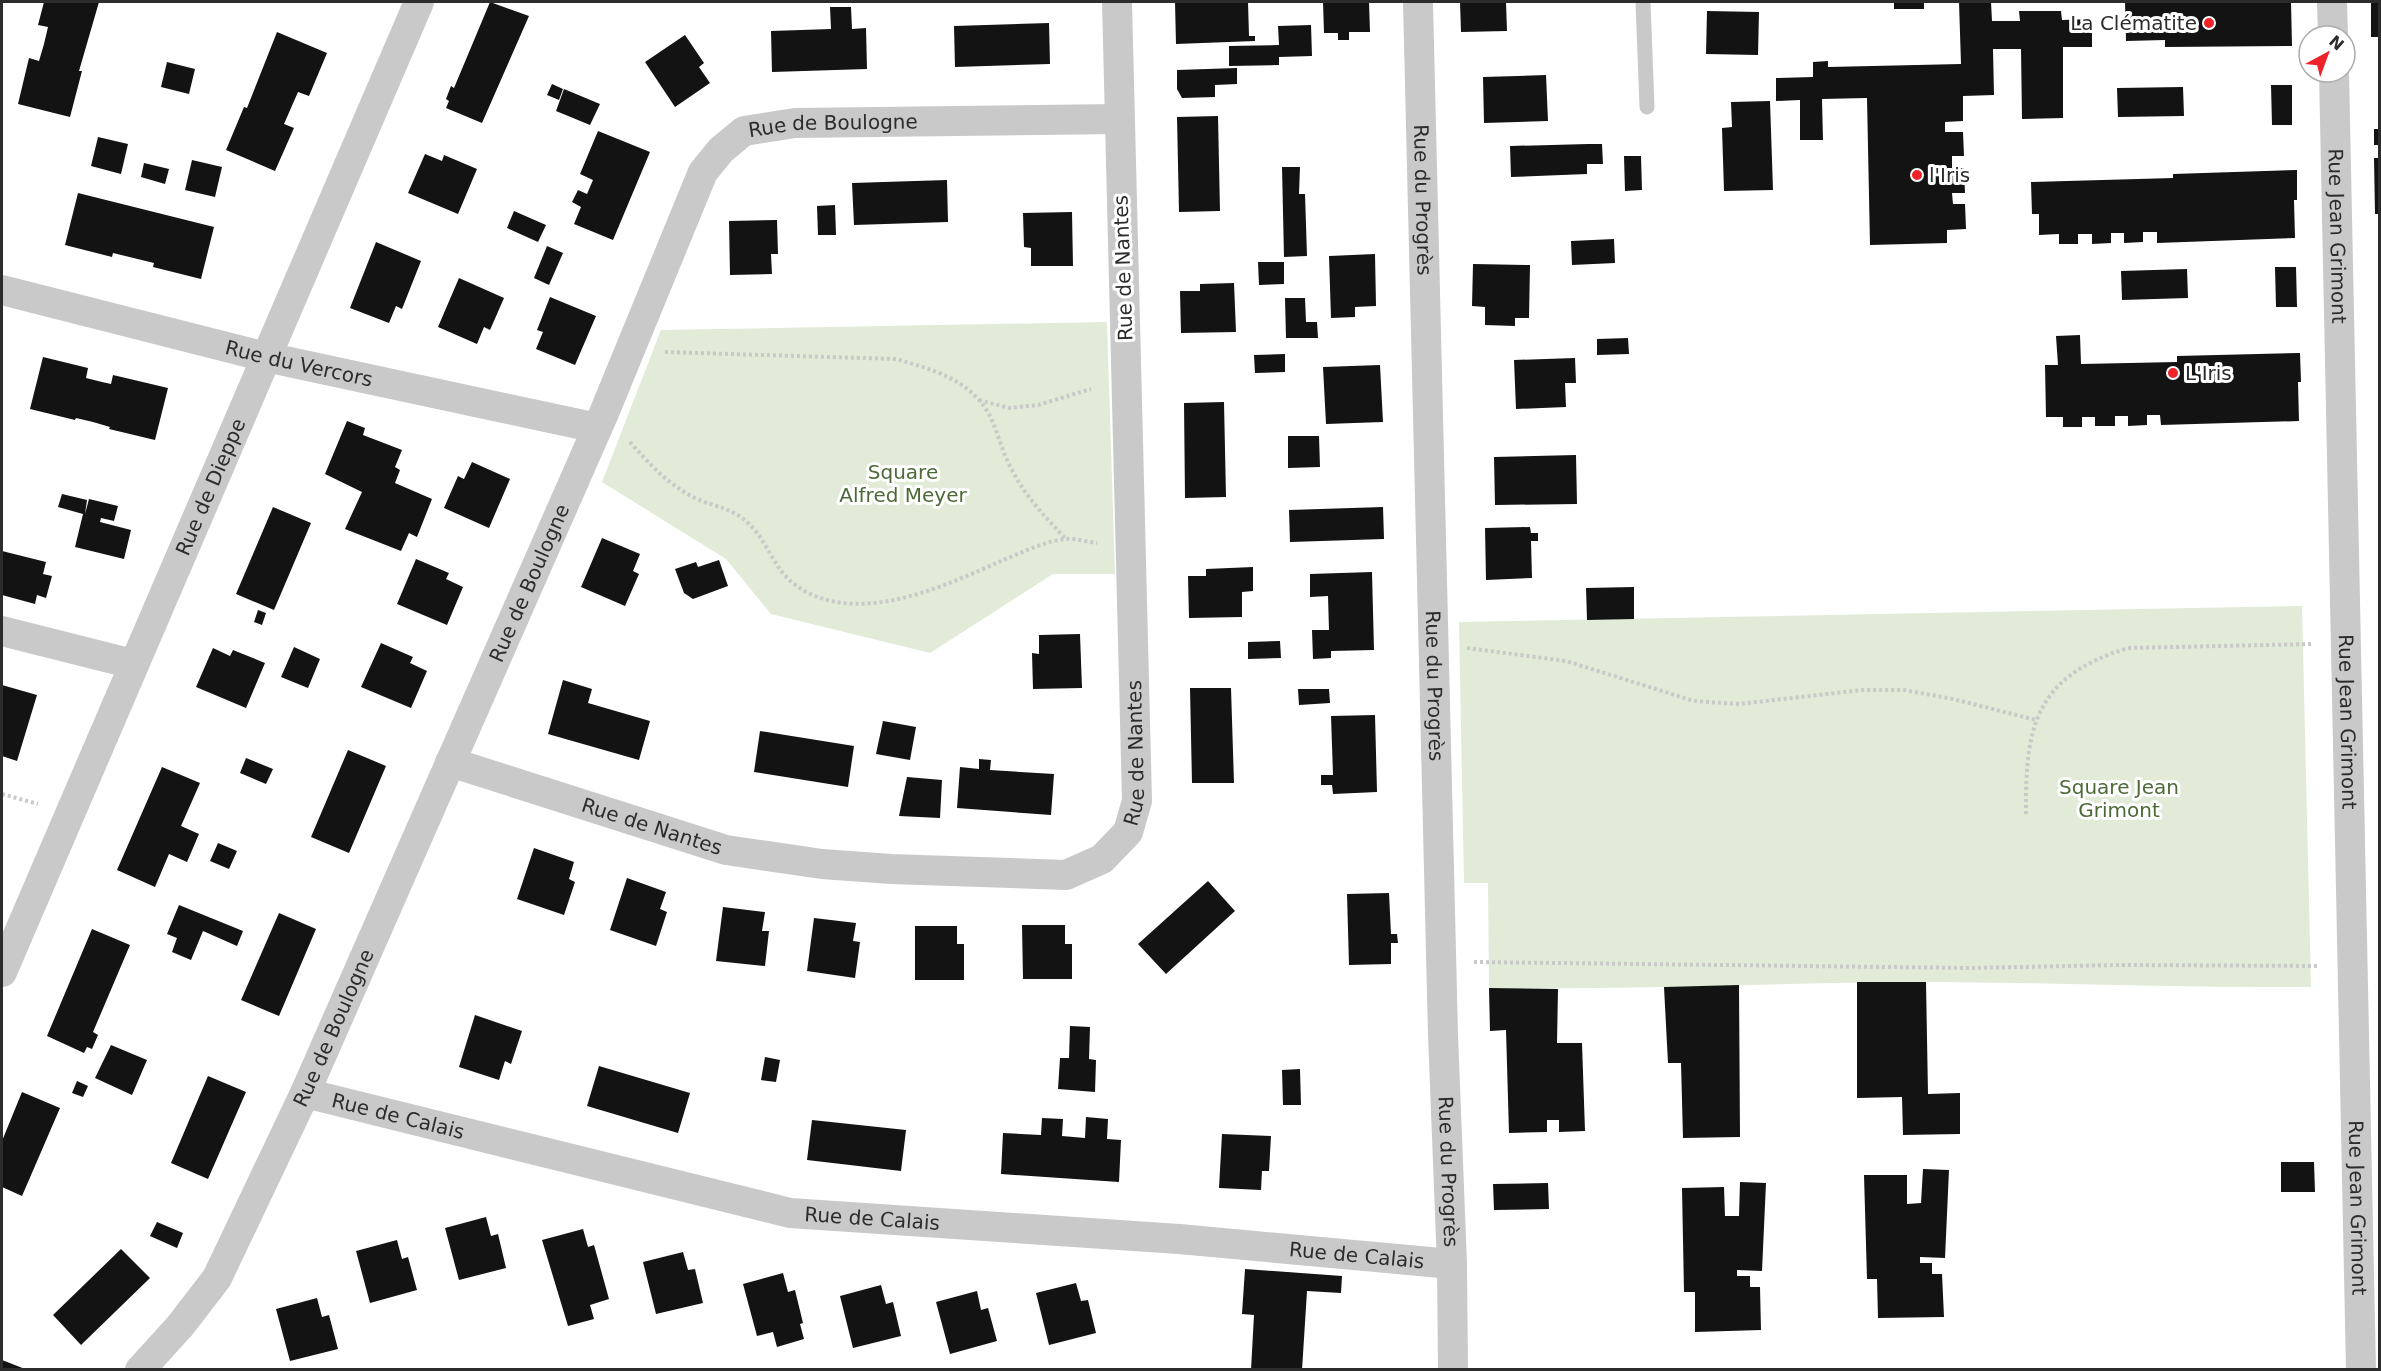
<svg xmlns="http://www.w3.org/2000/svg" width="2381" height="1371" font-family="'DejaVu Sans',sans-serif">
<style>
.green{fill:#e1ebd8}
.building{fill:#131313}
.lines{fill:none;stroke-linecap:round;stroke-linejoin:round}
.path{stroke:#c9c9c9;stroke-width:4;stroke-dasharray:3 3;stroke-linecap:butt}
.lane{stroke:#c9c9c9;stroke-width:15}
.street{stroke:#c9c9c9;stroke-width:30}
.poi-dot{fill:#ee2228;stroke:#fff;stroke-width:2}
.labels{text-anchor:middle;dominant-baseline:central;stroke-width:6;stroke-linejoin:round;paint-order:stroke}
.poi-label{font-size:20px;fill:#2c2c2c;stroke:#fff;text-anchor:start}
.street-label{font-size:20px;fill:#2c2c2c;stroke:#fff}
.park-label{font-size:20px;fill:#4c6937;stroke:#fff}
</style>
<rect width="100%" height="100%" fill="#fff"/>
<!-- green -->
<path class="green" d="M1107 322 1115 574H1053L930 653 771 614 726 559 602 482 661 330Z
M2302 606 2311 987C2178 988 2045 982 1911 982 1771 983 1630 990 1489 988L1488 883H1464L1459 622Z"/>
<!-- building -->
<path class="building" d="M44 2H99L79 71H82L70 117 18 104 29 58 39 61 44 44 48 27 38 25Z
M490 2 529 16 482 123 446 108 449 101 446 99 451 86 454 88Z
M1175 2H1248L1249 36H1255V41L1176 44Z
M1323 2H1369L1370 32H1349V40H1338V33H1324Z
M1460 2H1506L1507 31 1461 32Z
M1894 2H1924V9H1894Z
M1959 2H1991L1992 21H2020L2019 11H2061L2062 20 2092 19V47H2063V118L2022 119 2021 49H1993L1994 95 1963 96V121L1945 122V132H1963L1964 156H1952V168H1964L1965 193H1952L1953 204H1965L1966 229 1947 230V243L1870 245 1867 98 1822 99 1823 140H1800V100L1776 101V78L1813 77V62L1828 61V67L1961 64Z
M2125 2H2291L2292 46 2165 47V40L2126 41Z
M2371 2H2380V37H2371Z
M830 7H851L852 29 866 28 867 69 772 72 771 31 831 29Z
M1707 11 1759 12 1758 55 1706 54Z
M1049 23 1050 64 955 67 954 26Z
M1311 25 1312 56 1279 57V65L1229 66V46L1279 45 1278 26Z
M277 32 327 53 309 96 298 92 284 124 294 128 275 171 226 150 244 107 247 108Z
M685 35 704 63 699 67 710 83 675 107 645 62Z
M167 62 195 69 189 94 161 87Z
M1237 68V84L1215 85V97L1182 98 1177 89V70Z
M1546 75 1548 121 1484 123 1483 77Z
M552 84 563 89 559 100 547 95Z
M2271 85H2292V125H2272Z
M2183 87 2184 116 2118 117 2117 88Z
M564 89 600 104 590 125 556 111Z
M1770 101 1773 190 1724 191 1722 128 1732 127 1731 102Z
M1218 116 1220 211 1179 212 1177 117Z
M2374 129H2380V145H2374Z
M598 131 650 152 613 240 574 224 581 207 572 202 578 190 587 194 593 180 580 174Z
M98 137 128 144 121 174 91 166Z
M1588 144H1602L1603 164H1587V174L1511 177 1510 146Z
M425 154 442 161 444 155 477 169 458 214 408 193Z
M1624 156H1641L1642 190 1625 191Z
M2374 158H2380V214H2375Z
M192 160 222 167 215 197 185 190Z
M144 163 169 169 165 184 141 177Z
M1282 167H1300L1299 194H1305L1307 256 1284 257Z
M2297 170V200H2294L2295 238 2157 243V232H2143V242L2124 243V233H2111V243L2092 244V234H2078V244H2059V234L2039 235V214H2032L2031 182 2173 178V174Z
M947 180 948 222 854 225 852 183Z
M78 193 214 227 201 279 153 267 154 263 113 253 112 257 65 245Z
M835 205 836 235H818L817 206Z
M514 211 546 225 538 242 507 228Z
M1072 212 1073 266H1031V248L1024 247 1023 213Z
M777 220 778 254H771L772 274 730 275 729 221Z
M1614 239 1615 263 1572 265 1571 241Z
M376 242 421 261 402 309 396 306 389 323 350 308Z
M547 246 563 253 549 285 534 278Z
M1375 254 1376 306 1355 307V317L1331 318 1329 256Z
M1258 262H1284V284L1259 285Z
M1473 264 1530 265 1529 318H1515V326L1485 325V307L1472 306Z
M2275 267H2296L2297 307H2276Z
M2187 269 2188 298 2122 300 2121 271Z
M459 278 504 298 490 330 484 327 477 344 438 327Z
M1234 283 1236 332 1181 333 1180 291H1200V284Z
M550 297 596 316 575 365 536 349 543 332 537 330Z
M1285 298H1305L1306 322H1317L1318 338H1286Z
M2080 335 2081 364 2177 362V356L2300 353 2301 382H2298L2299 421 2161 425 2160 415H2147V425L2128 426V416H2115V426H2095V417H2082V427H2063V417H2046L2045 365H2058L2056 336Z
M1628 338 1629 354 1597 355V339Z
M1285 354V372L1255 373 1254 355Z
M43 357 88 368 86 378 102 382 111 384 113 375 168 388 155 440 109 429 110 427 93 422 76 418 75 420 30 409Z
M1575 358 1576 383H1565L1566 407 1516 409 1514 360Z
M1380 365 1383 422 1326 424 1323 367Z
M1224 402 1226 497 1185 498 1184 403Z
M347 421 365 428 363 435 402 450 395 467 400 470 395 483 432 499 417 537 409 533 401 551 345 529 362 492 325 474Z
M1288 436H1319L1320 467 1288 468Z
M1576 455 1577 504 1495 505 1494 457Z
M472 462 510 479 489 528 444 508 458 476 464 479Z
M62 494 87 500 85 514 89 499 118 506 114 521 101 518 100 522 131 530 124 559 75 547 83 514 58 507Z
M273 507 311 523 274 610 236 594Z
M1383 507 1384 539 1290 542 1289 510Z
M1530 527 1531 533H1538V541H1531L1532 578 1486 580 1485 528Z
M602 538 640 554 633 571 639 574 625 606 581 587Z
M2 551 46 562 43 574 52 576 46 598 37 595 35 604 2 595Z
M416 559 449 573 446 579 463 587 447 625 397 604Z
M719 560 728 586 693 599 684 593 675 569 696 562 698 567Z
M1253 567V591L1242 592V617L1189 618 1188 576H1206V569Z
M1372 572 1374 650 1331 651V658L1313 659 1312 630H1329L1328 596 1310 597V574Z
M1634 587V619L1587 620 1586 588Z
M258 610 266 613 262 625 254 622Z
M1080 634 1082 688 1033 689 1032 653 1039 654V635Z
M1280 641 1281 658 1248 659V642Z
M381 643 413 657 410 663 427 671 411 708 361 687Z
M294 647 320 659 308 688 281 677Z
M213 648 230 656 233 650 265 663 246 708 196 687Z
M563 680 592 689 588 703 650 721 639 760 548 734Z
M2 685 37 695 17 761 2 756Z
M1190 688H1231L1234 783H1192Z
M1298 689H1329L1330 703 1299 705Z
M1375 715 1377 792 1333 794 1332 785H1321V775H1333L1331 716Z
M883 721 916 727 910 760 876 754Z
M760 731 854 746 848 787 754 772Z
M348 750 386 766 349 853 311 837Z
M246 758 273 769 266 784 240 773Z
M979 759 991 760 990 770 1054 774 1051 815 957 808 960 767 979 769Z
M162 767 200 783 181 826 199 834 187 862 169 854 155 887 117 870Z
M907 777 942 780 940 818 899 816Z
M218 843 237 851 229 869 210 861Z
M534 848 574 862 569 879 575 882 564 915 517 899Z
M627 878 666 892 660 909 667 912 656 946 610 930Z
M1208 881 1235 911 1166 974 1138 944Z
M1389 893 1391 934H1397L1398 943H1391V964L1349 965 1347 894Z
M179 905 243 931 237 946 203 931 191 960 172 952 177 938 167 934Z
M723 907 765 912 762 931H769L765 966 716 961Z
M279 913 316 929 279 1016 241 1000Z
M814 918 856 923 853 941 860 942 855 978 807 971Z
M1022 925H1065V944H1072V979H1023Z
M915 926H957V944H964V980H915Z
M92 929 130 945 93 1032 98 1035 92 1049 87 1047 84 1053 47 1036Z
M1857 982H1926L1928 1094 1960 1093V1134L1903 1135 1902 1097 1857 1098Z
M1739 985 1740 1137 1683 1138 1681 1063H1668L1664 987Z
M1489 988 1558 989 1557 1043H1582L1585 1131 1559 1132V1120H1547V1132L1509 1133 1506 1030 1490 1031Z
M475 1015 522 1031 511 1064 505 1061 499 1080 459 1067Z
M1070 1026 1090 1027 1089 1059 1096 1060 1095 1092 1058 1089 1060 1058H1069Z
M111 1045 147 1060 132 1095 95 1078Z
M765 1057 780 1060 776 1082 761 1080Z
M599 1066 690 1093 678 1133 587 1106Z
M1300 1069 1301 1105H1283L1282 1070Z
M208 1076 246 1092 208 1179 171 1163Z
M77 1081 88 1086 83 1097 72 1093Z
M22 1092 60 1108 22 1196 2 1187V1141Z
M1086 1117 1108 1119 1107 1139 1121 1140 1119 1182 1001 1174 1003 1133 1041 1135 1042 1118 1063 1119 1062 1136 1085 1138Z
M812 1120 906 1130 901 1171 807 1160Z
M1222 1134 1271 1136 1269 1171H1262L1261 1190 1219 1188Z
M2281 1162H2314L2315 1192H2281Z
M1923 1169 1949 1170 1945 1258 1920 1257V1263H1932V1274H1942L1944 1317 1878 1318 1877 1279H1867L1864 1175H1907V1204L1921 1203Z
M1740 1182 1766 1183 1762 1271 1737 1270V1276H1750V1287H1760L1761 1330 1695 1332V1292H1684L1682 1188 1724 1187 1725 1216H1739Z
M1548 1183 1549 1209 1494 1210 1493 1184Z
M486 1217 491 1236 498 1234 506 1268 459 1280 445 1228Z
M157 1222 183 1233 177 1248 150 1236Z
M583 1229 588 1247 594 1245 609 1299 590 1305 594 1319 568 1326 542 1240Z
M397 1240 402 1259 408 1257 417 1290 370 1303 356 1251Z
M121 1249 150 1278 81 1345 53 1315Z
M683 1252 688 1270 695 1269 703 1303 656 1314 643 1262Z
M1245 1269 1342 1276 1341 1293 1307 1291 1302 1370H1251L1254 1315 1242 1314Z
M783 1273 788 1292 795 1290 803 1323 800 1324 804 1339 777 1347 773 1332 757 1336 743 1284Z
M1076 1283 1081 1301 1088 1300 1096 1333 1049 1345 1036 1293Z
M881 1285 886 1304 893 1302 901 1336 853 1348 840 1296Z
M977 1291 981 1310 988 1308 997 1341 950 1354 936 1302Z
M317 1298 322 1317 329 1315 338 1349 290 1361 276 1309Z
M2 1360 25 1369V1370H2Z"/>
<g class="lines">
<!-- path -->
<path class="path" d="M665 352 896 359C932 369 970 380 989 414 998 432 1002 452 1012 470 1026 497 1045 517 1066 539
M979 400 1009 408 1038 405 1091 389
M630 442C649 464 669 485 695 498 714 507 731 507 748 523 767 540 773 568 794 584 854 629 942 587 1001 561 1021 553 1044 541 1066 539 1076 538 1087 542 1097 543
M1467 648 1566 661 1694 701 1739 704 1862 690H1904L1953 699 2036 720
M2 794 38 804
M2026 814C2025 725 2036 676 2128 648L2312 644
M1474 962 1971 968 2119 965 2319 966"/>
<!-- lane -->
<path class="lane" d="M1643 2 1647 107"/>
<!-- street -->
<g class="street">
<path id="s1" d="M1418 2 1443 1035 1452 1264 1453 1370"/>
<path d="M2332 2 2333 36"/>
<path id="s2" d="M2334 72 2361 1370"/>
<path id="s3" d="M2 290 266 357 597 428"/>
<path d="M2 631 133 664"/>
<path id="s4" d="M450 762 726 850 822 864 891 869 1066 875 1102 859 1128 832 1137 801 1117 2"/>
<path id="s5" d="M2 972 419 2"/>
<path id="s6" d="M305 1093 790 1213 1179 1239 1452 1264"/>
<path id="s7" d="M140 1370 180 1326 217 1278 305 1093 604 413 703 172 721 150 744 131 795 123 1119 119"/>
</g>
</g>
<!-- markers -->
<g class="poi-dot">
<circle cx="2209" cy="23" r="6"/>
<circle cx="1917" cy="175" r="6"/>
<circle cx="2173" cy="373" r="6"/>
</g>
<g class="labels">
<!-- poi labels -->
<g class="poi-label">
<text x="2197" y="23" text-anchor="end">La Clématite</text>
<text x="1929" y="175">l'Iris</text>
<text x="2185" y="373">L'Iris</text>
</g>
<!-- street labels -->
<g class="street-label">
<text stroke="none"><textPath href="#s7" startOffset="1476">Rue de Boulogne</textPath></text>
<text stroke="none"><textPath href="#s1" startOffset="198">Rue du Progrès</textPath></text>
<text stroke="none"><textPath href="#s2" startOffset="164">Rue Jean Grimont</textPath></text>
<text transform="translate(1123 268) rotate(-92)">Rue de Nantes</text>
<text stroke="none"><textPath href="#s3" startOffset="306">Rue du Vercors</textPath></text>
<text stroke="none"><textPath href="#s5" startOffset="528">Rue de Dieppe</textPath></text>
<text stroke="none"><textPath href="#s7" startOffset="882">Rue de Boulogne</textPath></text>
<text stroke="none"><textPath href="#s1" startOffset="684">Rue du Progrès</textPath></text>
<text stroke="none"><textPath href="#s2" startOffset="650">Rue Jean Grimont</textPath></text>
<text stroke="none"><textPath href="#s4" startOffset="788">Rue de Nantes</textPath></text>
<text stroke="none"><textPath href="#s4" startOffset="212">Rue de Nantes</textPath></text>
<text stroke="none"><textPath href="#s7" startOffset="396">Rue de Boulogne</textPath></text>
<text stroke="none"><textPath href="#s6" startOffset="96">Rue de Calais</textPath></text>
<text stroke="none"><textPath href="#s1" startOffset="1170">Rue du Progrès</textPath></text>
<text stroke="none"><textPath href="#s2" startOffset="1136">Rue Jean Grimont</textPath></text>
<text stroke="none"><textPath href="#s6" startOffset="582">Rue de Calais</textPath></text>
<text stroke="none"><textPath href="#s6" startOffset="1068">Rue de Calais</textPath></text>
</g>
<!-- park labels -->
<g class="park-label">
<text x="903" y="472">Square<tspan x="903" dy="23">Alfred Meyer</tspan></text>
<text x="2119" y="787">Square Jean<tspan x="2119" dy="23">Grimont</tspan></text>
</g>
</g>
<!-- border -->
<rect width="2381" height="1371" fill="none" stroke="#2c2c2c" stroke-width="6"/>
<!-- north arrow -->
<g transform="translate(2327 54) rotate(41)"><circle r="28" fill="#ffffff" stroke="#ababab" stroke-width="1.5"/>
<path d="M0-4.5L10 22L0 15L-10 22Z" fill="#ee2228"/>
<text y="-9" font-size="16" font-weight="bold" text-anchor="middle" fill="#2c2c2c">N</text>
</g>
</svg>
